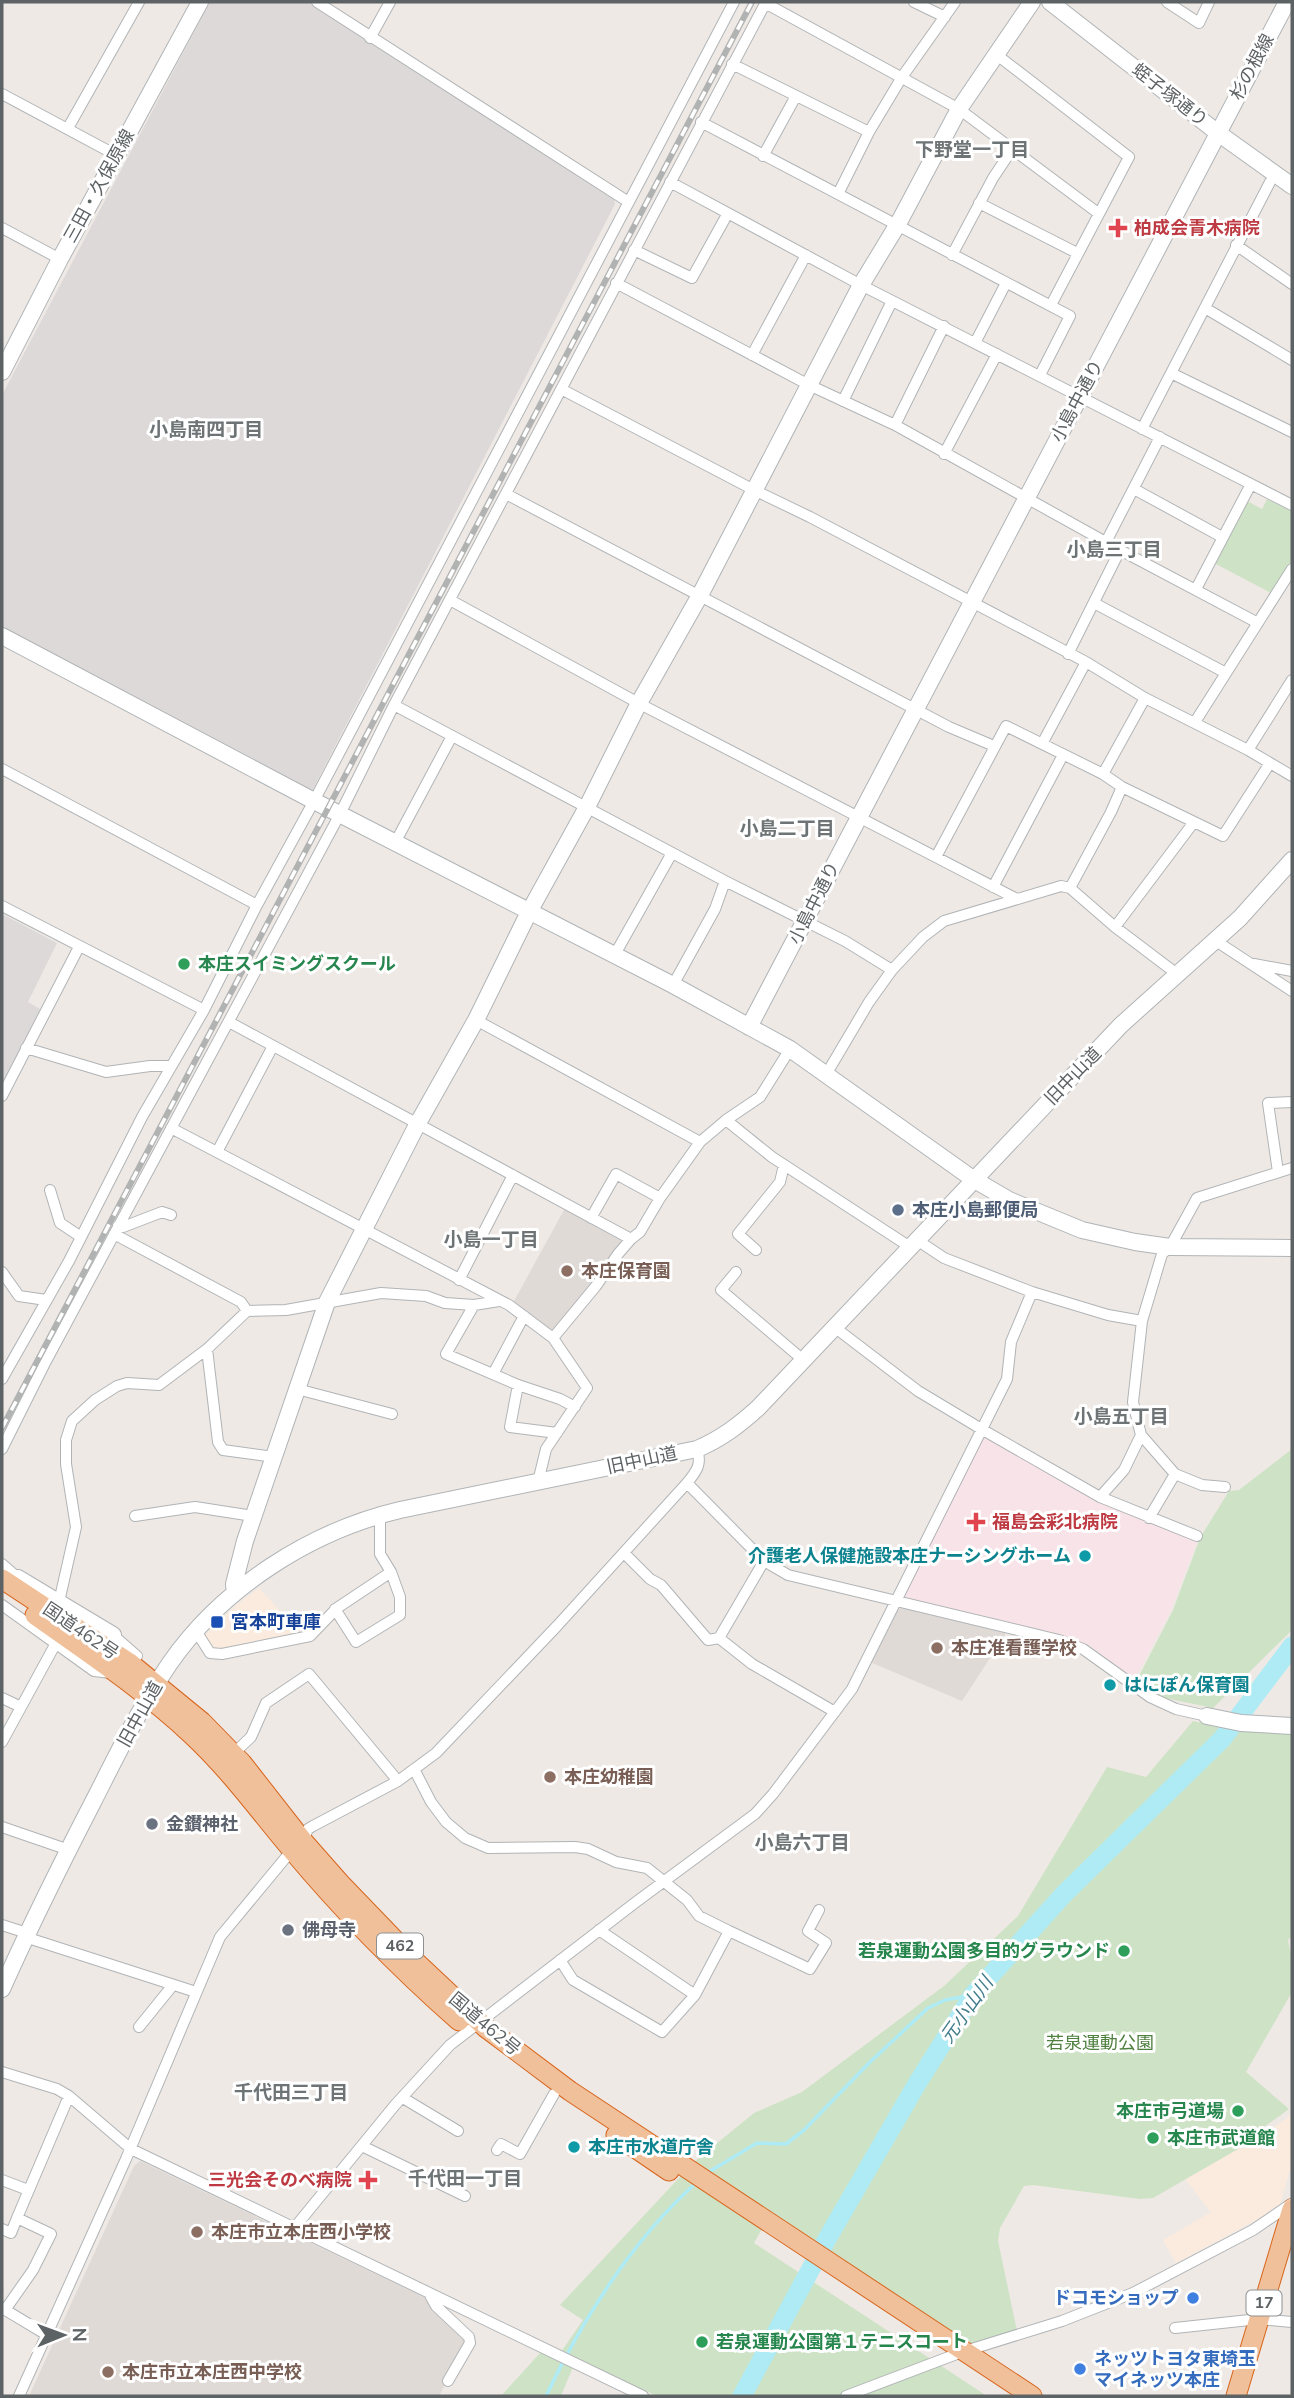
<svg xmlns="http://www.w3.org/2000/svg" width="1294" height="2398" font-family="'Nunito Sans','Noto Sans JP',sans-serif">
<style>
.commercial{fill:#faebde}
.industrial{fill:#ddd9d8}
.education{fill:#e0dad7}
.medical{fill:#f8e4e8}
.green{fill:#cee2c5}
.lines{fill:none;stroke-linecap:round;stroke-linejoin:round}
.stream{stroke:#aeebf5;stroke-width:3.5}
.river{stroke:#aeebf5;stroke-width:19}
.street-casing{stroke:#b1b4b6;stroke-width:12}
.secondary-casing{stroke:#b0b4b6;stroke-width:18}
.highway-casing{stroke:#d8641b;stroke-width:21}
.street{stroke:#fff;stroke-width:10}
.secondary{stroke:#fff;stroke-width:16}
.highway{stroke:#f0c09a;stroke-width:19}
.rail-casing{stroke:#b1b2b2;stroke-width:6}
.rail{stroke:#fff;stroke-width:3.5;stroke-dasharray:10;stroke-linecap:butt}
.health-dot{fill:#e0444e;stroke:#fff;stroke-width:2.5}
.leisure-dot{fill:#2e9e5b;stroke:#fff;stroke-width:2.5}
.service-dot{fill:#5c6f8a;stroke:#fff;stroke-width:2.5}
.education-dot{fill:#8d6e63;stroke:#fff;stroke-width:2.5}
.culture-dot{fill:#0f9aa8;stroke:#fff;stroke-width:2.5}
.transit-dot{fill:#1a4fb4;stroke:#fff;stroke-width:2.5}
.worship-dot{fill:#6b7280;stroke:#fff;stroke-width:2.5}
.shop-dot{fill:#3f7fe0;stroke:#fff;stroke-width:2.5}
.labels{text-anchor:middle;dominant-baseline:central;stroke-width:6;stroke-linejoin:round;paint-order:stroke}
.shield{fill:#fff;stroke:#8e9192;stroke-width:2}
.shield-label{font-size:16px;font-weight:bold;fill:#5d6264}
.street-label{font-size:18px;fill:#5d6264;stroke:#fff}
.health-label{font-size:18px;font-weight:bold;fill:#be3a42;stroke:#fff;text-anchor:start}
.leisure-label{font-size:18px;font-weight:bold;fill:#27864d;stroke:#fff;text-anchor:start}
.service-label{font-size:18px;font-weight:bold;fill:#4e5e75;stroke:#fff;text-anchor:start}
.education-label{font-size:18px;font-weight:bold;fill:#785e54;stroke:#fff;text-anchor:start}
.culture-label{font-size:18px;font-weight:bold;fill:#0d838f;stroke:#fff;text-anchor:start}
.transit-label{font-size:18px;font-weight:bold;fill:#164399;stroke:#fff;text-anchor:start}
.worship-label{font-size:18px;font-weight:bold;fill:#5b616d;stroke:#fff;text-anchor:start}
.park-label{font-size:18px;fill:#508040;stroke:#fff}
.shop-label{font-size:18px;font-weight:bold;fill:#366cbe;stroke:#fff;text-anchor:end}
.neighbourhood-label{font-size:19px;font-weight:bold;fill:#6e7476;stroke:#fff}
.water-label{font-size:19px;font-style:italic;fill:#437d8c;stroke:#fff}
</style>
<rect width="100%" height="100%" fill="#eee9e5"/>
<!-- commercial -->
<path class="commercial" d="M259 1588 302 1635 249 1649H213L203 1637 236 1605Z
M1292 2114V2163L1279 2208 1176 2263 1163 2240 1211 2212 1185 2179 1252 2141 1254 2142Z"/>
<!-- industrial -->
<path class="industrial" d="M210 2H308L614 197 615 204 311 793 2 627V395Z
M2 914 57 943 28 1002 40 1009 2 1086Z"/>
<!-- education -->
<path class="education" d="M565 1208 624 1238 625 1243 554 1334 513 1303Z
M902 1607 1005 1632V1635L962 1701 870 1662 896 1611Z
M140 2161 428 2299 467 2338V2343L439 2396H29L134 2166Z"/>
<!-- medical -->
<path class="medical" d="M987 1435 1092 1497 1198 1539 1171 1610 1134 1680 1093 1648 1058 1634 902 1599 983 1437Z"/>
<!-- green -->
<path class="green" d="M1267 499 1292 511V561L1271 593 1214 563 1247 501 1262 509Z
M1292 1449V1630L1213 1708 1165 1698 1136 1682 1173 1610 1200 1538 1229 1491 1239 1490Z
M1193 1721 1237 1730 1292 1733V1936L1288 1940 1292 1960V1992L1246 2072 1289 2109 1250 2137 1252 2141 1153 2198 1140 2199 1033 2185 1024 2186 1000 2228 998 2241 1017 2331 965 2347 839 2256 807 2235 770 2214 754 2243 987 2396H657L561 2352 583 2320 560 2305 694 2162 754 2113 802 2092 944 1986 1018 1916 1107 1767 1146 1777Z
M541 2352 573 2367 561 2396H501Z"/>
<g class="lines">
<!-- stream -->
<path class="stream" d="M707 2173 757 2143 786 2144 804 2130 870 2062 928 2008 945 2000 973 1995
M546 2396C582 2320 633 2239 696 2183"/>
<!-- river -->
<path class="river" d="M742 2396 827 2239 918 2082 973 1995 1064 1894 1222 1739 1292 1646"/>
<!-- street casing -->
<g class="street-casing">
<path id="street" d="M317 2 627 201
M914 2 945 17
M1167 2 1199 23 1209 2
M765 3 959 109 1098 213
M370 38 390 2
M997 55 1129 157 1051 305
M732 64 869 132
M2 94 116 155
M701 122 1070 316 1040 375
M68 128 139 2
M763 156 796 96
M670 182 861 285 1292 505
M838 194 869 132 902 77 955 2
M979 203 1077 253
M2 228 60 259
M1236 245 1292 284
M634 250 692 278 728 213
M952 255 993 178 1013 148
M616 283 809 385 895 425 1120 550 1258 623
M1205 308 1292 360
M975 343 1006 283
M752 355 806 255
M1171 373 1292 432
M561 389 754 490 810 517 1086 662 1145 698 1248 750 1292 776
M843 401 892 301
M895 425 944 326
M1142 429 1270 182
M944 454 997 354
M1134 489 1222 537
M506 494 949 727 994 746
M1106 542 1160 437
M1196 589 1251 484
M450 600 642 705 1017 899
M1094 603 1226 673
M1068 654 1120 550
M394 705 725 881 845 941 892 970
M1195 722 1292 569
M1043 742 1086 662
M1248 750 1292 680
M2 769 257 905
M1103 774 1145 698
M396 841 452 736
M936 857 1006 726 1103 774 1122 787 1223 836 1270 763
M993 887 1063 755
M1070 888 1111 812 1122 787
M2 906 204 1010
M1115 927 1194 822
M1216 941 1292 991
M614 956 672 853
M1254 964 1292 971
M673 985 715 909 725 881
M476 1020 700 1142
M229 1022 631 1239
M26 1048 106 1072 150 1066H171
M827 1073 869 1002 892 970 923 937 944 921 1061 886 1070 888 1115 927 1177 974
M2 1096 79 947
M726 1120 772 1157 910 1247
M171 1128 509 1305 553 1338 587 1388 546 1449 538 1482
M217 1152 273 1046
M1278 1172 1268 1103 1292 1102
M50 1190 60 1223 81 1237
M591 1218 616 1174 660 1198
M118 1226 123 1227 162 1212 171 1215
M114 1234 241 1302 247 1311
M917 1240 944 1258 1032 1292 1108 1315 1142 1321
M756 1250 738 1234 780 1182 784 1165
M2 1272 19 1296 46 1300
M736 1272 721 1290 802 1359
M459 1280 513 1175
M474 1305 446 1354 518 1385 560 1399 575 1407
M833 1326 918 1391 983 1430 1100 1497 1197 1536
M553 1338 596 1286 618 1254 631 1239 640 1232 660 1198 700 1142 726 1120 760 1097 790 1049
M207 1349 218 1442 223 1450 274 1457
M493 1374 524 1316
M2 1379 69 1261 142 1117 204 1010 257 905 314 801 734 2
M518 1385 510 1427 557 1433
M297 1389 392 1414
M2 1449 44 1365 340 814 394 705 766 2
M687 1483 764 1561 788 1575 1059 1640 1083 1649 1150 1697 1176 1709 1207 1716
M1225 1487 1202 1485 1175 1474 1141 1435 1133 1402 1142 1321 1162 1254 1170 1247 1197 1198 1292 1168
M1100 1497 1124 1470 1141 1435
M135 1516 195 1507 253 1516
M1149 1518 1175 1474
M624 1553 650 1579 661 1585 708 1640 719 1638 764 1561
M2 1564 18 1578
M59 1602 76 1527 66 1464V1440L72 1421 95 1400 117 1386 127 1383 159 1385 207 1349 247 1311 286 1310 381 1293 426 1296 445 1303 474 1305 499 1301
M2 1605 94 1671 111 1673
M335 1609 356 1642 400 1615V1597L391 1572
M196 1631 210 1653 222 1654 310 1636 337 1608 391 1572 380 1554V1514
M113 1635 137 1656 131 1664
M719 1638 752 1664 835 1712
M2 1698 21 1707
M2 1742 56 1643
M233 1754 251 1737 266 1703 309 1674 398 1781
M414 1769 431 1802 446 1822 465 1838 488 1848 575 1847 588 1849 616 1862 647 1868 687 1900 699 1916 729 1931 695 1995 662 2032 573 1980 560 1960
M2 1827 69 1850
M303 1841 308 1829 313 1826 398 1781 436 1753 557 1626 687 1483C697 1471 702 1464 697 1449
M2 1925 27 1933
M599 1930 695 1995
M729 1931 810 1969 826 1943 808 1931 819 1910
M25 1937 196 1992
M139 2027 173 1985
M2 2072 57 2089 69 2096 131 2149 643 2396
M403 2098 458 2131
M362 2146 465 2196
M497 2150 501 2144 520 2154 554 2094
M2 2180 28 2190
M295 2227 395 2105 450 2045 636 1902 755 1814 773 1794 852 1689 1007 1379 1011 1342 1032 1292
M2 2229 11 2233 17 2218
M431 2297 436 2306 469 2337 470 2343 448 2381
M2 2308 47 2335
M5 2310 33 2270 51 2234 17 2218 69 2096
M1175 2328 1259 2319 1292 2322
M19 2396 126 2159 220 1937 292 1850
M846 2396 962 2352 1062 2321 1133 2293 1253 2230 1291 2204"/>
</g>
<!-- secondary casing -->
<g class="secondary-casing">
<path id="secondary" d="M1050 2 1218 133 1292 186
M2 372 60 259 200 2
M2 636 314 801 673 985 790 1049 973 1179 1009 1200 1082 1230 1135 1242 1170 1247 1292 1248
M749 1027 1287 2
M18 1578 113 1635
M235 1593 234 1584 245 1541 327 1302 418 1123 476 1020 529 912 587 807 639 703 699 597 861 285 898 224 959 109 1032 2
M1207 1716 1241 1723 1292 1726
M2 1989C30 1926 61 1864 93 1802 117 1755 140 1707 170 1663 223 1587 311 1531 400 1510L697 1449C721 1439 739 1425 758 1408L1121 1025 1240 918 1292 860"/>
</g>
<!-- highway casing -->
<g class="highway-casing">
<path id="highway" d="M2 1579 131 1664 202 1722 242 1763 303 1841 340 1883 418 1964 486 2028 570 2091 1032 2396
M35 1615C88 1653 143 1689 191 1734 229 1769 259 1811 292 1850 343 1911 399 1968 459 2021
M616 2135 669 2171
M1236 2396 1292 2209"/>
</g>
<!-- street -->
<use href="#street" class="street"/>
<!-- secondary -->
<use href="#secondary" class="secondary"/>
<!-- highway -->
<use href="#highway" class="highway"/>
<!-- rail casing -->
<g class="rail-casing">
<path id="rail" d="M2 1428 752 2"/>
</g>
<!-- rail -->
<use href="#rail" class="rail"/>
</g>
<!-- markers -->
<g class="health-dot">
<path d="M1114.5 217.5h7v7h7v7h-7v7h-7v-7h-7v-7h7z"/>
<path d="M972.5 1511.5h7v7h7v7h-7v7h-7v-7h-7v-7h7z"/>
<path d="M364.5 2169.5h7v7h7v7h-7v7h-7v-7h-7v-7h7z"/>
</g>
<g class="leisure-dot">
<circle cx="184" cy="964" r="7"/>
<circle cx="1124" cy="1951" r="7"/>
<circle cx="1238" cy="2111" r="7"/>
<circle cx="1153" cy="2138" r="7"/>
<circle cx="702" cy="2342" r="7"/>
</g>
<circle class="service-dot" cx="898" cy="1210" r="7"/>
<g class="education-dot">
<circle cx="567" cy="1271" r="7"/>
<circle cx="937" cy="1648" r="7"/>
<circle cx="550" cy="1777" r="7"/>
<circle cx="197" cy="2232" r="7"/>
<circle cx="108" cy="2372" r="7"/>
</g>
<g class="culture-dot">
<circle cx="1085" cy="1556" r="7"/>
<circle cx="1110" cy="1685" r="7"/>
<circle cx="574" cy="2147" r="7"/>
</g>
<rect class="transit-dot" x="210" y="1615" width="14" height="14" rx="3.5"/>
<g class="worship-dot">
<circle cx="152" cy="1824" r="7"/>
<circle cx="288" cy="1930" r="7"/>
</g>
<g class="shop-dot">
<circle cx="1193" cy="2298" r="7"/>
<circle cx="1080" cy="2369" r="7"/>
</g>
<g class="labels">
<!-- shield labels -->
<g class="shield">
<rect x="377" y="1933.5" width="46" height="25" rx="5"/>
<rect x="1246.5" y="2290.5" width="35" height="25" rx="5"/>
</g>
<g class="shield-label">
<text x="400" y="1946">462</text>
<text x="1264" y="2303">17</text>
</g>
<!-- street labels -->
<g class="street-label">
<text transform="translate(1252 67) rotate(-62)">杉の根線</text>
<text transform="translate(1170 95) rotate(38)">蛭子塚通り</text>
<text transform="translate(99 186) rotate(-61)">三田・久保原線</text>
<text transform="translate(1077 401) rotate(-62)">小島中通り</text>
<text transform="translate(814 903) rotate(-63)">小島中通り</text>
<text transform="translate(1073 1076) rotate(-46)">旧中山道</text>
<text transform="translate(642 1460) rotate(-12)">旧中山道</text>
<text transform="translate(81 1631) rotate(34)">国道462号</text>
<text transform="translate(140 1714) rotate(-61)">旧中山道</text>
<text transform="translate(485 2024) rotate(40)">国道462号</text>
</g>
<!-- health labels -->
<g class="health-label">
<text x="1134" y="228">柏成会青木病院</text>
<text x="992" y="1522">福島会彩北病院</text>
<text x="352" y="2180" text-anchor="end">三光会そのべ病院</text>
</g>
<!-- leisure labels -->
<g class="leisure-label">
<text x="198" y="964">本庄スイミングスクール</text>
<text x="1110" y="1951" text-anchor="end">若泉運動公園多目的グラウンド</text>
<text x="1224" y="2111" text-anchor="end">本庄市弓道場</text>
<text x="1167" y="2138">本庄市武道館</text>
<text x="716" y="2342">若泉運動公園第１テニスコート</text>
</g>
<!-- service labels -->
<g class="service-label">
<text x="912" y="1210">本庄小島郵便局</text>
</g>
<!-- education labels -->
<g class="education-label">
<text x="581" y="1271">本庄保育園</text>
<text x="951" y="1648">本庄准看護学校</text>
<text x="564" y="1777">本庄幼稚園</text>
<text x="211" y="2232">本庄市立本庄西小学校</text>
<text x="122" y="2372">本庄市立本庄西中学校</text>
</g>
<!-- culture labels -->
<g class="culture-label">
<text x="1071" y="1556" text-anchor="end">介護老人保健施設本庄ナーシングホーム</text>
<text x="1124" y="1685">はにぽん保育園</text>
<text x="588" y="2147">本庄市水道庁舎</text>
</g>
<!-- transit labels -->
<g class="transit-label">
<text x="231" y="1622">宮本町車庫</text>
</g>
<!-- worship labels -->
<g class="worship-label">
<text x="166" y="1824">金鑚神社</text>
<text x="302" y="1930">佛母寺</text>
</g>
<!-- park labels -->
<g class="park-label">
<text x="1100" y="2043">若泉運動公園</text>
</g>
<!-- shop labels -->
<g class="shop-label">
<text x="1179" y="2298">ドコモショップ</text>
<text x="1094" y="2359" text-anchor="start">ネッツトヨタ東埼玉<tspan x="1094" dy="21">マイネッツ本庄</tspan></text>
</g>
<!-- neighbourhood labels -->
<g class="neighbourhood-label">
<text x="972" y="150">下野堂一丁目</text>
<text x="206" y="430">小島南四丁目</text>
<text x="1114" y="550">小島三丁目</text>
<text x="787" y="829">小島二丁目</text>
<text x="491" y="1240">小島一丁目</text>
<text x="1121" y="1417">小島五丁目</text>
<text x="802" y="1843">小島六丁目</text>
<text x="291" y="2093">千代田三丁目</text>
<text x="465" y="2179">千代田一丁目</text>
</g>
<!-- water labels -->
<g class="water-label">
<text transform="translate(967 2010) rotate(-55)">元小山川</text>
</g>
</g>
<!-- border -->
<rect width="1294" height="2398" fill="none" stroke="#5d6264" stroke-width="7"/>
<!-- north arrow -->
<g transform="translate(63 2335) rotate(89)" stroke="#ffffff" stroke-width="5" paint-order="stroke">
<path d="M0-5L12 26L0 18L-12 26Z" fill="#5d6264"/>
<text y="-10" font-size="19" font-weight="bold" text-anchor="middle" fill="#5d6264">N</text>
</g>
</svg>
